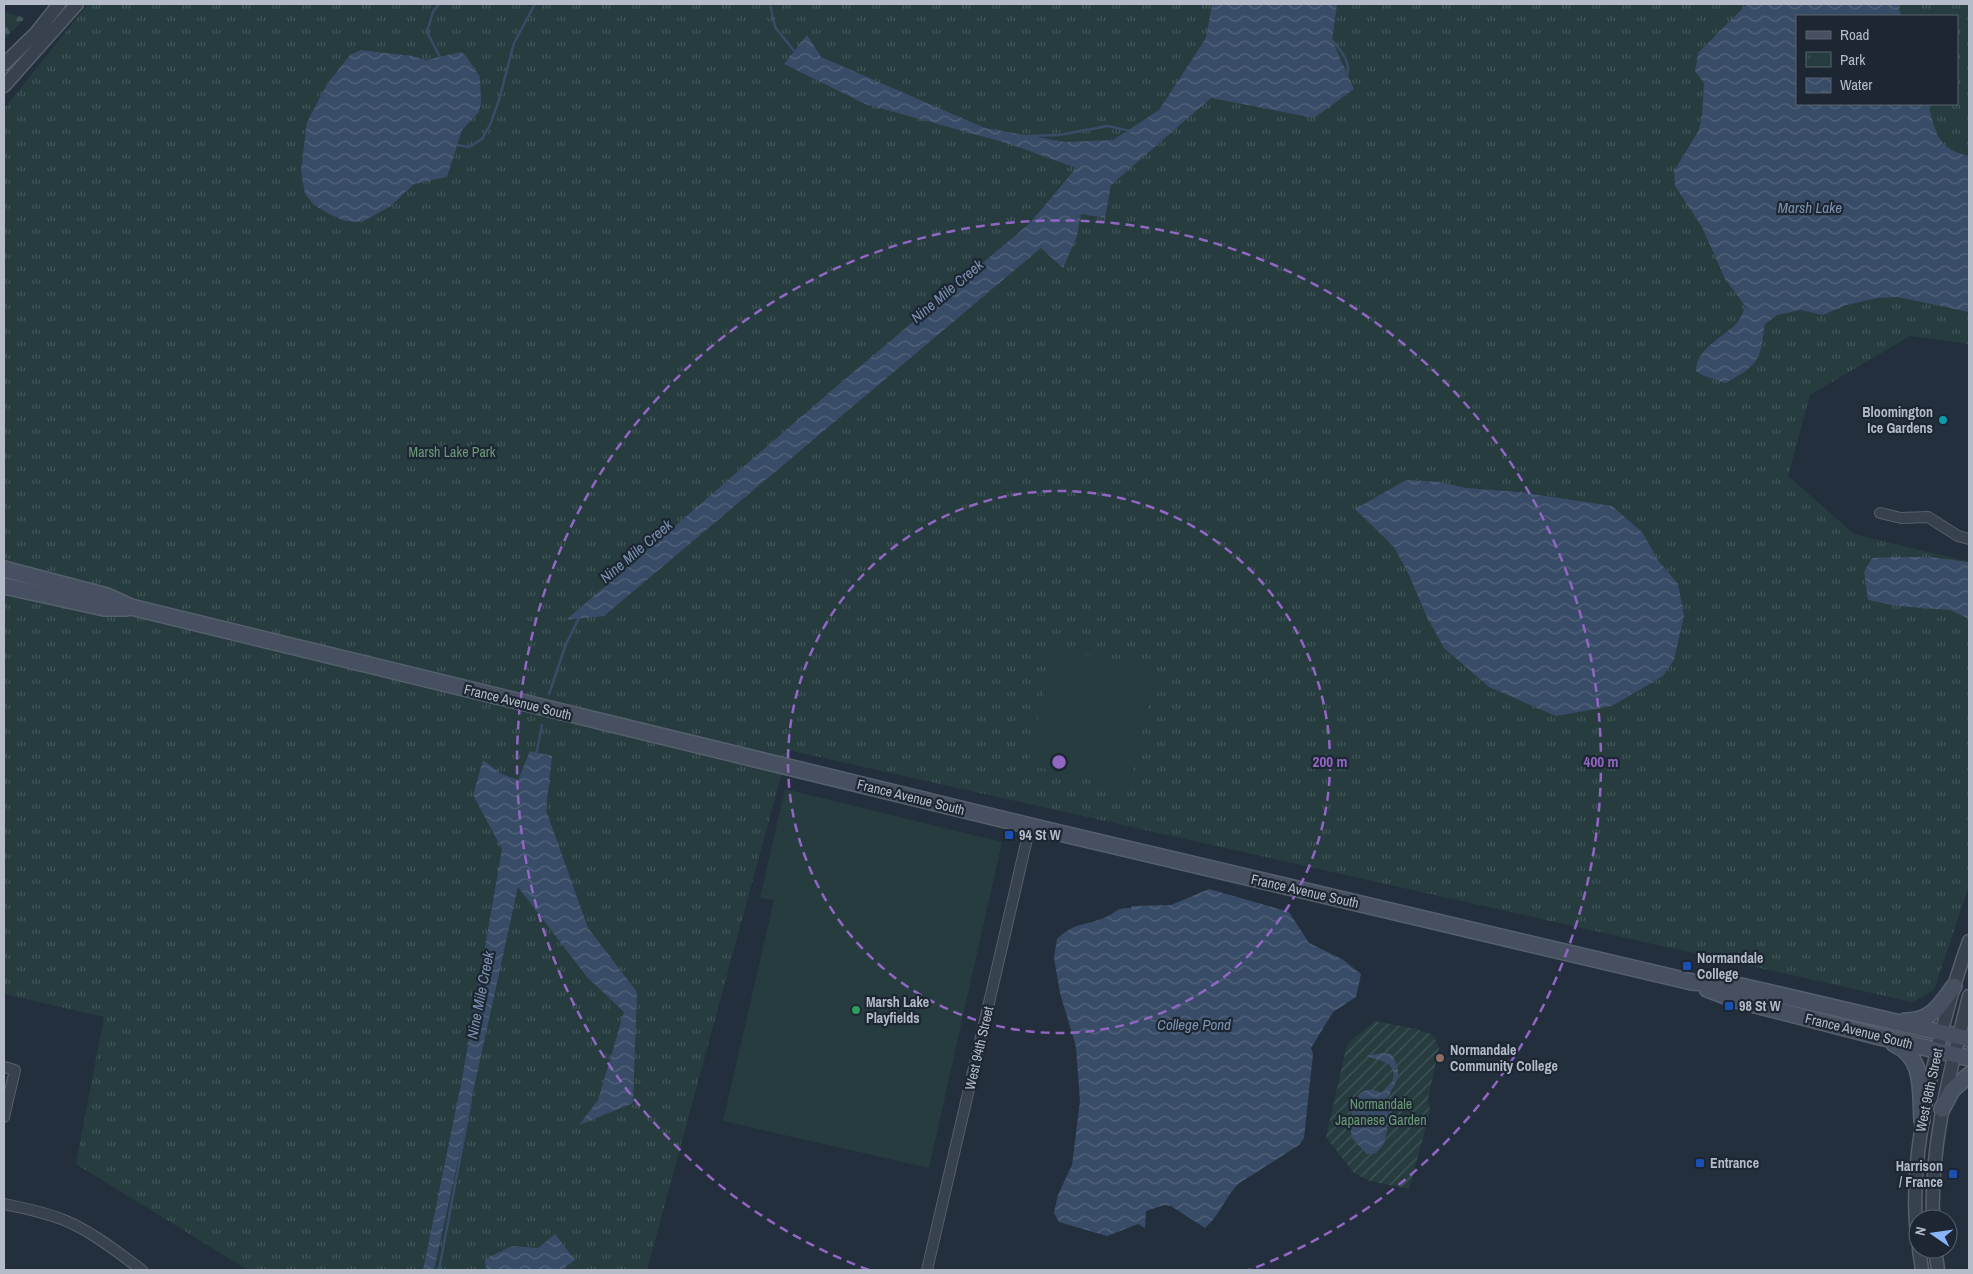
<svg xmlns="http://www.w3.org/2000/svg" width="1973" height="1274" font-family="'Archivo Narrow',sans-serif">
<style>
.forest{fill:url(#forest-firs)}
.park{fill:url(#park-tufts);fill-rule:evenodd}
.garden{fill:url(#garden-furrows)}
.pitch{fill:#263c3f}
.water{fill:url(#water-waves)}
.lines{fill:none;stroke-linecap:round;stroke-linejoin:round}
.stream{stroke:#394c67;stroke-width:2.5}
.minor-casing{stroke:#565f6c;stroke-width:12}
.tertiary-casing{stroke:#565f6c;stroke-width:15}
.secondary-casing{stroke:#565f6c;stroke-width:18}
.minor{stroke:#38414e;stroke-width:10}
.tertiary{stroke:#38414e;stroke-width:12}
.secondary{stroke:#465061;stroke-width:15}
.ring{fill:none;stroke:#9266c3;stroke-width:2.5;stroke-dasharray:9 6}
.culture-dot{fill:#0f9aa8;stroke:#1d2633;stroke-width:2}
.transit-dot{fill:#1a4fb4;stroke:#1d2633;stroke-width:2}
.leisure-dot{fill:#2e9e5b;stroke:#1d2633;stroke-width:2}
.education-dot{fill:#8d6e63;stroke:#1d2633;stroke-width:2}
.labels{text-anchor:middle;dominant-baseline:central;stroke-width:4.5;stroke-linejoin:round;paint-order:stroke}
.poi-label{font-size:14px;font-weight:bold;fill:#b4bcc9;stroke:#1d2633;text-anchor:start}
.park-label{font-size:14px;fill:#6b9a76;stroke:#1d2633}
.street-label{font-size:14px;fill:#b4bcc9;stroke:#1d2633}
.water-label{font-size:15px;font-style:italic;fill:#7c92b1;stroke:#1d2633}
.centre{fill:#9266c3;stroke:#1d2633;stroke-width:2.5}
.ring-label{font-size:15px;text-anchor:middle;font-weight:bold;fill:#9266c3;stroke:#1d2633;stroke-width:4.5;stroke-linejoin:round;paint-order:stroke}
</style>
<defs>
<pattern id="forest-firs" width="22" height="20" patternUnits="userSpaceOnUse" patternTransform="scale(1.25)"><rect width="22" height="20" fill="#263c3f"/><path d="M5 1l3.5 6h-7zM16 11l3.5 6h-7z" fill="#435659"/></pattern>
<pattern id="park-tufts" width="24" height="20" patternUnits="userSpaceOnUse" patternTransform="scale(1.25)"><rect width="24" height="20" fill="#263c3f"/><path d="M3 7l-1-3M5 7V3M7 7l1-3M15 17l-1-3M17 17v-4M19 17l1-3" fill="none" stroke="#435659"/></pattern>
<pattern id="garden-furrows" width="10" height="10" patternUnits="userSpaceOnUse" patternTransform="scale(1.25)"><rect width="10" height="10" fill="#263c3f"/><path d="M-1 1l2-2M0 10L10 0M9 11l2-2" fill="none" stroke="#435659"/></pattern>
<pattern id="water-waves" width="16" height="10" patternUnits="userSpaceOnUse" patternTransform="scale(1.25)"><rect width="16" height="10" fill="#394c67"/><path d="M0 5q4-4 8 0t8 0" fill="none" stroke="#53647b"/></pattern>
</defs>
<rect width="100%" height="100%" fill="#242f3e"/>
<!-- forest -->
<path class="forest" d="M4 12 25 18 4 40Z"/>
<!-- park -->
<path class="park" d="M88 4H1969V344L1910 336 1810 395 1788 476 1854 534 1969 562V886L1934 990 1912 1002 788 750 647 1270H248L76 1164 104 1017 4 994V109ZM1797 16H1957V104H1797Z"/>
<!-- garden -->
<path class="garden" d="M1375 1021 1416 1029 1433 1035 1439 1048 1428 1099 1430 1112 1409 1189 1370 1181 1354 1173 1326 1137 1347 1044Z"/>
<!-- pitch -->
<path class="pitch" d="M1054 648 1156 670 1129 787 1028 765Z
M785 789 1002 842 929 1168 723 1121 774 900 760 898Z"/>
<!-- water -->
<path class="water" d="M1212 4H1337L1332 40 1354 89 1314 118 1211 98 1111 185 1105 218 1081 214 1077 236 1063 268 1041 248 604 616 566 620 844 380 1030 223 1076 168 1010 144 865 104 784 64 807 35 821 57 985 128 1065 142 1113 140 1159 110 1206 38Z
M1747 4H1898L1901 16H1797V104H1928C1936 133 1937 149 1969 156V312L1898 297 1878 298 1846 305 1823 315 1801 310 1777 315 1765 324C1763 333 1763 344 1760 352 1755 368 1738 376 1725 383L1702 375 1696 371C1696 349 1723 337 1736 324 1741 319 1743 312 1745 306L1725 279 1702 227 1675 186 1674 171 1699 130 1702 115 1704 83 1695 71 1698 53Z
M361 50 412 56 426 60 461 52 466 56 480 77 481 103 479 112 462 130 447 177 414 184 391 206 362 222 345 221 329 214 314 205 305 194 301 170 307 122 327 84 350 55Z
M1406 480 1440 482 1466 488 1519 492 1612 506 1642 532 1658 560 1678 584 1684 616 1674 660 1663 676 1612 706 1556 716 1489 687 1444 648 1426 615 1409 575 1394 547 1355 509Z
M1897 557H1929L1969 562V619L1950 610 1897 606 1868 600 1864 572 1872 558Z
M530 751 552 756 546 810 588 928 637 992 633 1103 579 1125 598 1100 624 1012 587 977 518 887 434 1270H423L462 1079 502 849 473 795 483 760 502 774 518 780Z
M1209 889 1289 912 1309 943 1342 959 1361 974 1356 997 1333 1012 1311 1048 1313 1054 1304 1138 1299 1145 1238 1184C1225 1198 1219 1216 1205 1228L1171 1206 1164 1205 1146 1211 1145 1228 1138 1224 1107 1236 1059 1222 1054 1213 1058 1195 1072 1165 1080 1101 1076 1047 1060 993 1054 958 1057 939C1077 920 1085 927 1106 917 1119 911 1115 908 1131 908L1132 906 1171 905Z
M1382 1053 1391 1054C1398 1064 1401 1073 1395 1084 1393 1089 1390 1090 1390 1095L1381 1103 1384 1108H1392L1391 1119 1386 1122 1388 1125 1384 1144 1376 1153 1367 1154 1352 1138C1348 1118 1353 1078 1382 1093 1387 1089 1392 1085 1393 1078 1397 1062 1378 1060 1366 1056Z
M555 1234 575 1260 561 1270H486L485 1259 512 1246 538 1248Z"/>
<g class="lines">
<!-- stream -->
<path class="stream" d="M439 4 433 12 427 32 440 57
M770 4 775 27 795 52
M1331 39C1339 48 1352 63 1347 75
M1027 136 1059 135 1108 126 1130 131
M457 145 469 147 482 139 490 125 499 100 514 43 535 4
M549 694 566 644 580 616
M536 755 542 725
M439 1270 471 1100"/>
<!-- minor casing -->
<g class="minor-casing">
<path id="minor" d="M1880 513 1901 518 1928 517 1958 536 1969 539
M4 1067 15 1070 4 1117
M4 1204C24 1208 45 1212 64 1220 93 1232 117 1252 142 1270
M927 1270 1030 826"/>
</g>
<!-- tertiary casing -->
<g class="tertiary-casing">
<path id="tertiary" d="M4 64 36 33 59 4
M4 86 77 4
M1933 1219C1930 1142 1951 1069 1969 996
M1918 1243C1910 1186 1920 1129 1932 1073 1942 1028 1953 984 1969 941
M1919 1249 1922 1270
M1935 1249 1938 1270"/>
</g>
<!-- secondary casing -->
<g class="secondary-casing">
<path id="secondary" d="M4 569 107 596 131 607 1051 831 1692 982 1741 986 1969 1039
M4 586 104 608H127
M1707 989 1736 1000 1876 1036 1969 1058
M1905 1021C1930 1022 1941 1005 1954 986
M1894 1044C1925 1057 1920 1092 1922 1121
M1942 1109 1952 1090 1969 1075"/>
</g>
<!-- minor -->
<use href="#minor" class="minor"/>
<!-- tertiary -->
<use href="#tertiary" class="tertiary"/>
<!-- secondary -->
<use href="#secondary" class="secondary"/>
</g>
<!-- distance rings -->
<g class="ring">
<circle cx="1059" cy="762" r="271"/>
<path d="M869 1270A542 542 0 1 1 1249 1270"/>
</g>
<!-- markers -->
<circle class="culture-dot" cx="1943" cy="420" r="5"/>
<g class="transit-dot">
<rect x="1004" y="830" width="10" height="10" rx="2.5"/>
<rect x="1682" y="961" width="10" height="10" rx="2.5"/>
<rect x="1724" y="1001" width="10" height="10" rx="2.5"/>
<rect x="1695" y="1158" width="10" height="10" rx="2.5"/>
<rect x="1948" y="1169" width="10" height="10" rx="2.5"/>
</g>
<circle class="leisure-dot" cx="856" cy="1010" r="5"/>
<circle class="education-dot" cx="1440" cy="1058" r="5"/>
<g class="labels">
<!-- poi labels -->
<g class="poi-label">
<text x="1933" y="412" text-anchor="end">Bloomington<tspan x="1933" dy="16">Ice Gardens</tspan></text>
<text x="1019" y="835">94 St W</text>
<text x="1697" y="958">Normandale<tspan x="1697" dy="16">College</tspan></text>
<text x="866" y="1002">Marsh Lake<tspan x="866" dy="16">Playfields</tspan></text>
<text x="1739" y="1006">98 St W</text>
<text x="1450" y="1050">Normandale<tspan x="1450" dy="16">Community College</tspan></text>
<text x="1710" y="1163">Entrance</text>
<text x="1943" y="1166" text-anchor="end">Harrison<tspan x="1943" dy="16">/ France</tspan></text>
</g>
<!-- park labels -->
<g class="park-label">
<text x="452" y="452">Marsh Lake Park</text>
<text x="1381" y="1104">Normandale<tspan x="1381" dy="16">Japanese Garden</tspan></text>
</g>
<!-- street labels -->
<g class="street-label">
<text transform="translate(518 702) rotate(14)">France Avenue South</text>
<text transform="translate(911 797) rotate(14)">France Avenue South</text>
<text transform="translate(1305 891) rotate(13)">France Avenue South</text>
<text transform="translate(1859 1031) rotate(14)">France Avenue South</text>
<text transform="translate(979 1048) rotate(-77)">West 94th Street</text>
<text transform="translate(1929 1090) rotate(-78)">West 98th Street</text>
</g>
<!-- water labels -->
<g class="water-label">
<text x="1810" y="207">Marsh Lake</text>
<text transform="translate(947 291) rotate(-40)">Nine Mile Creek</text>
<text transform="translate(636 551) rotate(-40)">Nine Mile Creek</text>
<text transform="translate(480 995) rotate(-79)">Nine Mile Creek</text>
<text x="1194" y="1024">College Pond</text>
</g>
</g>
<circle cx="1059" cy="762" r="8" class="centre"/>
<g class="ring-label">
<text x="1330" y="767">200 m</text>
<text x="1601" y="767">400 m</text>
</g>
<!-- border -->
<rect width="1973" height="1274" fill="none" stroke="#b4bcc9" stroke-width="10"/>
<!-- legend -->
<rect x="1796" y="15" width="162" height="90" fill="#1d2633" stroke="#59626f"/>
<rect x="1806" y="31" width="25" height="8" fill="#465061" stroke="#59626f"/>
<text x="1840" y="40" font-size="15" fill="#b4bcc9">Road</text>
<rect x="1806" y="52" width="25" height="15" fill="url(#park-tufts)" stroke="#59626f"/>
<text x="1840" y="65" font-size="15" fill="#b4bcc9">Park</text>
<rect x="1806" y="78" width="25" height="15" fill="url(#water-waves)" stroke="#59626f"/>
<text x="1840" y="90" font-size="15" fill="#b4bcc9">Water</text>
<!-- north arrow -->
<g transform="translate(1933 1234) rotate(283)"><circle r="24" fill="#1d2633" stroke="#59626f"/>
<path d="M0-4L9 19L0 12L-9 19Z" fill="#8ab4f8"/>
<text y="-8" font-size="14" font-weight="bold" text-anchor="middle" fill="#b4bcc9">N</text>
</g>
</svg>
